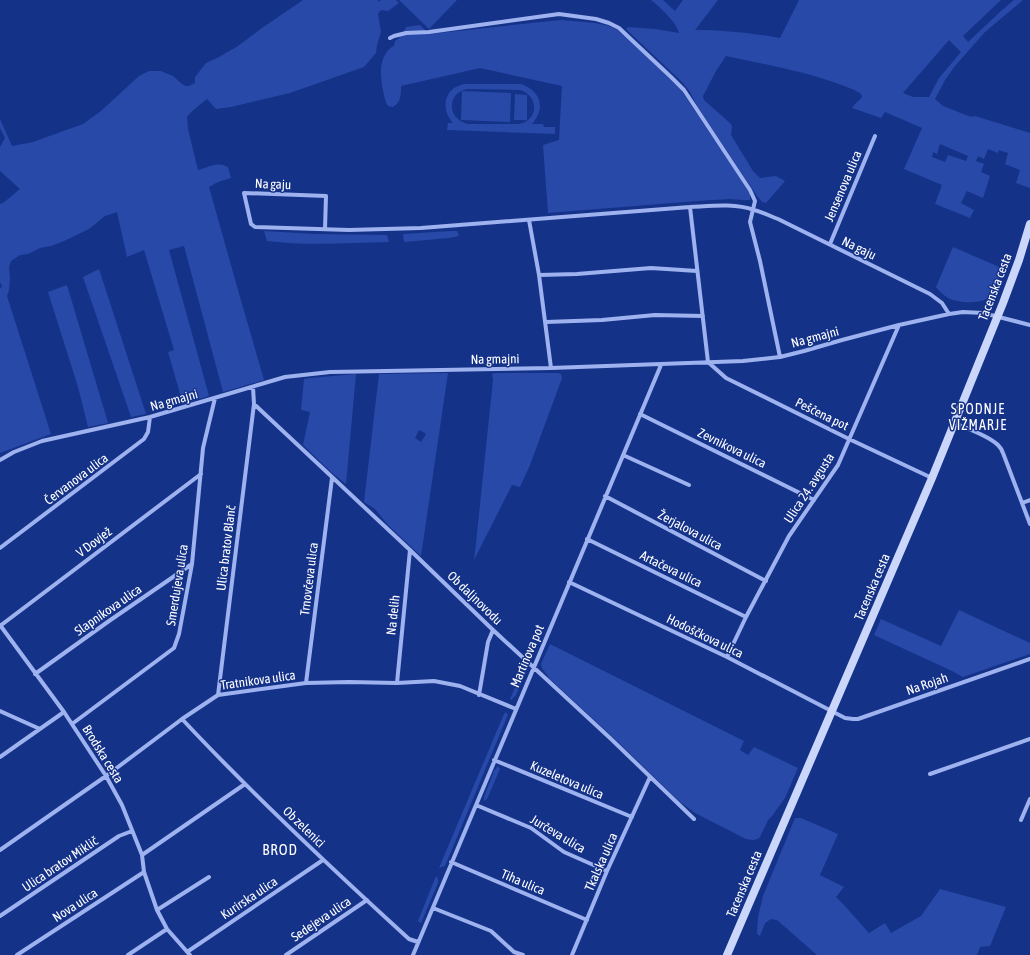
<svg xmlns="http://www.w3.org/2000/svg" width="1030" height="955" font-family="'Asap Condensed',sans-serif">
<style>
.green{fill:#2849a8;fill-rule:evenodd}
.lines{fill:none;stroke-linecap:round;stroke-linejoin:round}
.street{stroke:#9db2ef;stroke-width:4}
.secondary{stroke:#cad6fa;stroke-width:8}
.labels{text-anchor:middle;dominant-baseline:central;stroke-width:3;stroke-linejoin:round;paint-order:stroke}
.street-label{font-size:13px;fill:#fff;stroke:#153289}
.neighbourhood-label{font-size:14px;letter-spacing:1px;fill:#fff;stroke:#153289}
.quarter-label{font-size:15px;letter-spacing:1px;fill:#fff;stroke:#153289}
</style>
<rect width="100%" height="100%" fill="#153289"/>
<!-- green -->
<path class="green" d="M303 0H378L379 2 381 0H396L399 3 388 11 381 10 378 14 381 32 377 45 376 53 364 67 290 93 231 107 216 109 207 99 191 112 187 117 188 129 198 170C209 167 218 161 228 167L231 178 218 182 209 187 240 297 264 380 223 392 184 246 169 250 209 396 183 404 168 352 174 350 144 250 127 257 117 212 105 216 89 229 64 241 51 246 40 248 28 254 20 255 11 261 9 267 10 278 9 290 7 296 51 434 40 438 0 453V288L2 287 0 282V204L3 203 20 189 0 171V147L5 138 0 128V119L12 146 33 142 83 124 101 111 139 76 149 71H161L173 76 182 84 185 86H189L195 83V77L206 63 219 57 238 46 262 28Z
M399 0H457L429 29Z
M651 0H663L675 11 683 0H718L695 30C723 30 752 33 780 38L799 0H1001L963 36 968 42 1001 11 1014 0H1023L985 32 955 66 945 80 935 99 943 106 971 117 975 116 1030 133V188L1016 183 1020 170 1005 164 1008 153 999 150 998 153 988 149 984 159 978 156 976 161 984 164 981 172 990 176 983 198 967 191 961 203 974 210 970 218 935 204 942 185 904 169 922 128 885 112 881 118 852 108C855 103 859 101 862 97L861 94C854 89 844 86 836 83 800 70 763 64 726 56L716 71 703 96 704 100 731 124 732 127 731 135 753 171 760 178 776 176 785 181 766 203 762 202 757 196 698 108 690 92 683 83 626 29 628 27 655 29 679 33C677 23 660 7 651 0ZM949 40 961 52 939 78 929 97H913L903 93ZM940 144 968 156 966 161 948 155 945 162 932 157 933 152 937 154Z
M561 20 595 23 609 26 617 30 635 45 681 90 746 187 750 194V200H743L730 199 697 201 548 213 543 145 559 140 562 86 480 68 401 86C401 95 401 102 393 107L388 106C383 98 379 72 382 63 383 57 388 48 394 46L395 41C401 37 404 33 406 27L420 25 429 34Z
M464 84H521C541 91 546 108 532 124H543L544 127H555V134L447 130 448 123H453C444 113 442 97 454 88 457 86 461 85 464 84ZM468 89 520 90C539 96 539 120 519 124H468C447 120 446 92 468 89Z
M462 91 511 93 510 122 461 120Z
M515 94 527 95V120H514Z
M264 231 315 234 387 235 389 242C348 243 308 246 267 241Z
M451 231H457L459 236 449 238 404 242 403 234Z
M953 247 1004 269C1001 276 999 286 995 292 987 305 960 304 948 298 943 295 939 291 936 287Z
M99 269 146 414 131 417 83 277Z
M67 285 108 423 88 427 78 387 48 292Z
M448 373 421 556 388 525 375 509 364 502 379 374ZM419 430 426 434 421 442 415 438Z
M495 373H558L561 374 562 378 530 465 520 487 512 485 474 560 476 543 493 380 492 374Z
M356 374 346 484 331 472 303 445 310 412 301 410 304 379 310 378Z
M959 610 1030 643V654L963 677 952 671 874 635 881 619 941 646Z
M550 644 744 741 740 750 748 755 754 747 798 768 785 798 772 816 768 820 760 837C756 841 751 840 746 839L695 813 679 801 615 739 550 679 542 668 541 664Z
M522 671 526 673 516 695 511 700 510 699Z
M506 712 508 715 507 717 445 866 439 868 504 714Z
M498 766 500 769 487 799 484 801V797L494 771Z
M795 818H801L838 834 820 875 844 887 836 897 844 905 869 933 885 923 891 933 921 916 940 889 1006 907 990 946 980 947 977 955H817L777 920 771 919 765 923 760 936 757 934 758 917 763 896Z
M436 876 438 879V883L421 923 418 921Z"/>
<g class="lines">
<!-- street -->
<path class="street" d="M390 38 394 36 406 33 429 32 559 14 596 19 609 23 619 28 671 77 684 90 750 190 755 201 750 222 760 261 780 357
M690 207 708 362 726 378 849 439 932 478
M529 220 539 275 551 368
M325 229 326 196 244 193 251 224 255 227 349 230 421 228 690 207C711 206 734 203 754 210 762 212 770 216 778 219L930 294 942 303 949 314
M830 244 875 136
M539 275 577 274 651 268 697 271
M546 322 602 320 655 315 703 316
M254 404 410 550 493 630 610 738 694 819
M640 414 814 500
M954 423C967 428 989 436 998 445 1000 447 1002 450 1003 453L1030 524
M623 455 689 485
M0 460 14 452 42 441 150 417 285 377 330 372 551 368 743 361 780 357 804 351 842 340 899 325 949 314 963 312 983 313 1030 325
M605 496 766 581
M1022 503 1030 500
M587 539 746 617
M0 548 144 439 148 432 150 417
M569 582 727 657 845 718 853 719H858L1030 659
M0 625 64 712 106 776 122 805 142 855 144 872 157 910 167 929 190 955
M0 626 201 474
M727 657 746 617 789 536 838 465 899 325
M35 674 109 621 192 564
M306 683 332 478
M397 683 410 550
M218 695 254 404 253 387
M479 695 488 642 493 630
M0 711 40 729
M182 719C254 796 331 868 409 939L418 942
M72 724 174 648 179 634 192 564 203 448 215 398
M0 757 64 712
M494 760 632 817
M930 774 1030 739
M476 805 531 828 564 852 607 871
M1021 820 1030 799
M0 850 106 776 182 719 218 695 306 683 349 682 397 683 434 681 460 686 516 709
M142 855 245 784
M451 862 587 920
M433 908 491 931 514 952 523 955
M157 910 209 877
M0 916 119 836 132 831
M187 952 323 860
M17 955 144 872
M128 955 167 929
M286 955 367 900
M413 955 661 365
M572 955 607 871 650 777"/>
<!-- secondary -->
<path class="secondary" d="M727 955 932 478 1003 303 1019 260 1030 224"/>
</g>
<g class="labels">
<!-- street labels -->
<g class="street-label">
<text transform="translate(273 184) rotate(2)">Na gaju</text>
<text transform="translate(843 186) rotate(-67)">Jensenova ulica</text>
<text transform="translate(859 248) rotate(26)">Na gaju</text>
<text transform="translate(995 287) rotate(-69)">Tacenska cesta</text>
<text transform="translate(815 337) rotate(-15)">Na gmajni</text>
<text transform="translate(495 359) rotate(-1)">Na gmajni</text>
<text transform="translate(174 400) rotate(-16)">Na gmajni</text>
<text transform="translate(822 414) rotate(26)">Peščena pot</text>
<text transform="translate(732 448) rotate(26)">Zevnikova ulica</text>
<text transform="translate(76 479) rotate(-37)">Červanova ulica</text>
<text transform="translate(809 488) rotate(-57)">Ulica 24. avgusta</text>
<text transform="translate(690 530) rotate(28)">Žerjalova ulica</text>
<text transform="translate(94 542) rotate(-37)">V Dovjež</text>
<text transform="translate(226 548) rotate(-83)">Ulica bratov Blanč</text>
<text transform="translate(671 569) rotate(26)">Artačeva ulica</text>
<text transform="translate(309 579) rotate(-83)">Trnovčeva ulica</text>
<text transform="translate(177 585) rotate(-81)">Smerdujeva ulica</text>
<text transform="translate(872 587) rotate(-67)">Tacenska cesta</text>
<text transform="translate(475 598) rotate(44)">Ob daljnovodu</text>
<text transform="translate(108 610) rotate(-35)">Slapnikova ulica</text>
<text transform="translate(393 615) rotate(-84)">Na delih</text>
<text transform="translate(705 636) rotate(26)">Hodoščkova ulica</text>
<text transform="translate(527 656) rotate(-67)">Martinova pot</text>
<text transform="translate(258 680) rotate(-8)">Tratnikova ulica</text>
<text transform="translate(927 684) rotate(-19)">Na Rojah</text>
<text transform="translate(103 754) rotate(58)">Brodska cesta</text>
<text transform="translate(567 780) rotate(23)">Kuzeletova ulica</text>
<text transform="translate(304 827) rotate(44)">Ob zelenici</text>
<text transform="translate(558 834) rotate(31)">Jurčeva ulica</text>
<text transform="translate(601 862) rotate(-66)">Tkalska ulica</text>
<text transform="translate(60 864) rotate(-34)">Ulica bratov Miklič</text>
<text transform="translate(523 882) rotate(23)">Tiha ulica</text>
<text transform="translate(744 884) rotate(-67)">Tacenska cesta</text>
<text transform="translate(249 898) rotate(-34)">Kurirska ulica</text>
<text transform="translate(75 905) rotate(-33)">Nova ulica</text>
<text transform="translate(321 919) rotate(-34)">Sedejeva ulica</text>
</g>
<!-- neighbourhood labels -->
<g class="neighbourhood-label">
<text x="978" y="409">SPODNJE<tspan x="978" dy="16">VIŽMARJE</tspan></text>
</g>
<!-- quarter labels -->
<g class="quarter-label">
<text x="280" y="849">BROD</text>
</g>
</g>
</svg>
